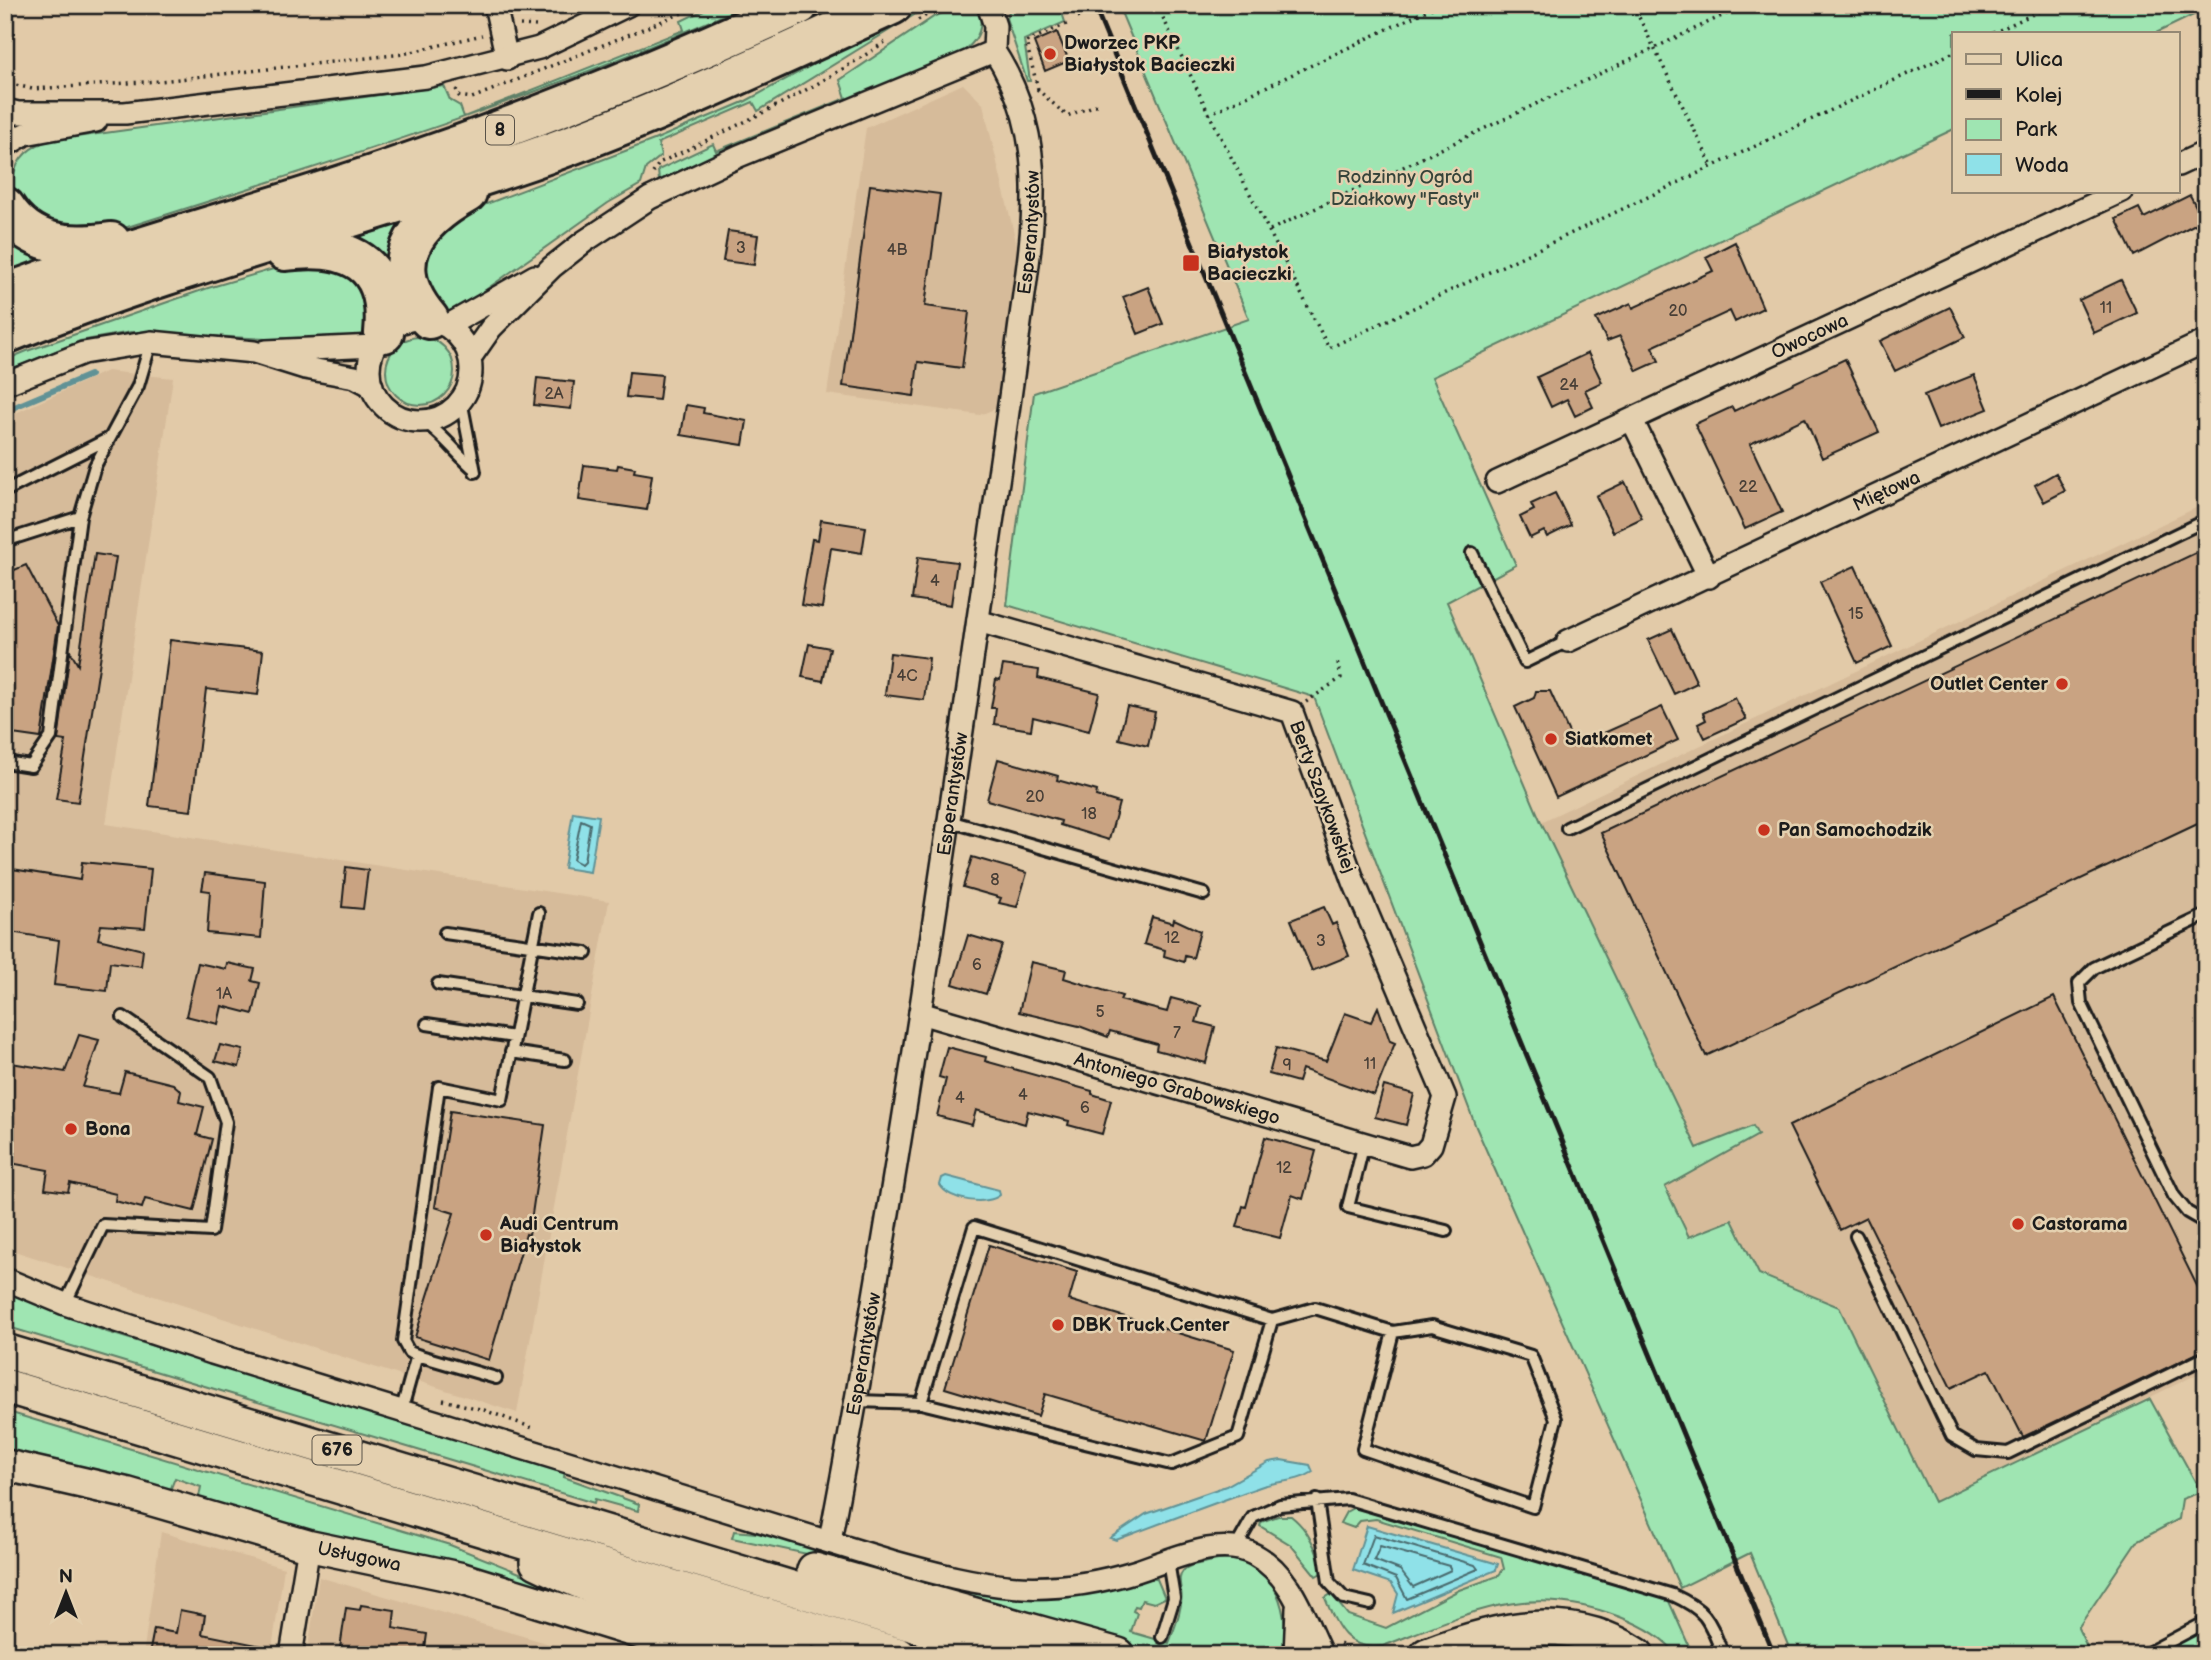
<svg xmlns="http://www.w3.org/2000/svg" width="2211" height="1660" font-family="'Balsamiq Sans',sans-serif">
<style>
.built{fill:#d6bb9a}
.green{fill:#9fe5b2;stroke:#5e8067;stroke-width:2}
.water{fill:#8fe1e8;stroke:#619296;stroke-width:2}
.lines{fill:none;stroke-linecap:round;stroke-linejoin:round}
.shore{stroke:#4a6b6e;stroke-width:2}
.stream{stroke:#619296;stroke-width:6}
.building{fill:#c9a382;stroke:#1c1c1c;stroke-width:2}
.lane-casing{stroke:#1c1c1c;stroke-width:16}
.street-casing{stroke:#1c1c1c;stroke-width:26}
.secondary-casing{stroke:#1c1c1c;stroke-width:35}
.primary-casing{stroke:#1c1c1c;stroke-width:38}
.highway-casing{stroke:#1c1c1c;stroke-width:44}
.path{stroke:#1c1c1c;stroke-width:3.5;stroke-dasharray:2 5;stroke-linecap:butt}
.lane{stroke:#e4d0af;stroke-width:10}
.street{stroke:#e4d0af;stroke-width:21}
.secondary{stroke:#e4d0af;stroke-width:30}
.primary{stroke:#e4d0af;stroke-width:33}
.highway{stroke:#e4d0af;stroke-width:38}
.rail{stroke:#1c1c1c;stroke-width:5}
.poi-dot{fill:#c8321e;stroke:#e4d0af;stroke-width:2.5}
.labels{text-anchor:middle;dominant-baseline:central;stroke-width:5;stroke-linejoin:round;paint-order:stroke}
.number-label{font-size:16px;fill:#473e36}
.shield{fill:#e4d0af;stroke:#585248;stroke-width:2}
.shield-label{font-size:18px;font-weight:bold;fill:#1c1c1c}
.poi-label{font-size:19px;font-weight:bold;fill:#1c1c1c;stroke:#e4d0af;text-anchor:start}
.park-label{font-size:19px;fill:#36443a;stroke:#e4d0af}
.street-label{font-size:19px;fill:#1c1c1c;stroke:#e4d0af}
</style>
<rect width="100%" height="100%" fill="#e2caa8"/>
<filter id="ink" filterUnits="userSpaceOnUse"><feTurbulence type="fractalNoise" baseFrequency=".0143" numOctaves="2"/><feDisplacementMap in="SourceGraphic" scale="14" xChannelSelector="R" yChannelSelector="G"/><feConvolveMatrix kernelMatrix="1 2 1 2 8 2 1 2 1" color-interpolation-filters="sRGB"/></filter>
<g filter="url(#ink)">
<!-- built -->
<path class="built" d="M963 84 983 104 1019 254 1002 406 980 415 827 394 866 128Z
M107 371 173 378 106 824 609 901 517 1413 5 1248V418Z
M2206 503V1370L1934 1502 1839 1307 1759 1274 1732 1221 1689 1237 1664 1187 1758 1135 1752 1126 1697 1149 1541 822Z
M161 1532 284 1568 271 1655H143Z
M319 1577 588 1655H307Z"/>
<!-- green -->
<path class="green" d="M714 5H746C536 101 316 167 96 237L45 231 11 189C14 164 22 150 47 141L444 86 450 100 460 106 464 117 684 30 681 21Z
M922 5 924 9 758 111 753 102 658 143 661 156 646 168 641 184 608 203 453 313 439 311 422 295 426 237 447 219 654 140 746 101Z
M963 5H976C987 27 977 43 958 55L659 181 658 170 713 144 716 151 846 98 840 80 935 16Z
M1006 5H1069L1061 10 1065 22 1024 40 1030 81H1027L1006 18 1009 12Z
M1118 5H2206V9L2156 33H1954V129L1432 377 1516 565 1447 602 1541 822 1697 1148 1753 1126 1758 1135 1665 1187 1689 1237 1732 1220 1759 1274 1839 1307 1934 1502 2150 1399 2201 1492 2182 1499 2179 1519 2136 1542 2078 1628 2091 1655H1792L1750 1553 1680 1588 1476 1127 1314 697 1007 605 1034 393 1249 319Z
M414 216 399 276 338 240Z
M5 220 63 256 5 281Z
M294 263 356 271 373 323 361 338 346 343 131 332 80 341 5 372V360L27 351 208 288Z
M386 371a34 34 0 1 1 68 0a34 34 0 1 1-68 0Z
M5 1292 107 1332 565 1471 564 1477 639 1504 638 1511 595 1499 594 1503 5 1326Z
M5 1411 450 1545 612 1610 342 1543 198 1502 201 1487 175 1478 169 1493 5 1453Z
M1355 1507 1668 1599 1693 1655H1677C1663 1636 1641 1625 1620 1617 1527 1581 1469 1613 1383 1646 1348 1652 1336 1626 1325 1598L1331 1594 1348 1615 1386 1628 1459 1590 1498 1576 1504 1569 1501 1557 1376 1519 1360 1521 1354 1528 1340 1523 1346 1512Z
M1278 1516H1291C1309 1530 1317 1550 1323 1572L1316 1576 1291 1545 1260 1526 1261 1522Z
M734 1531 778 1535 984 1594 1060 1597 1098 1592 1145 1579H1157L1165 1598 1154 1603 1142 1600 1139 1607 1135 1606 1133 1611 1137 1613 1131 1632 1169 1643C1174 1629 1184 1606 1181 1591 1180 1583 1178 1577 1183 1571 1189 1564 1200 1564 1208 1562 1270 1547 1291 1605 1284 1655H1161L1038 1620 1039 1615 873 1568 732 1538Z
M2206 1618V1655H2131Z
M1542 1637 1608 1655H1490Z"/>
<!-- water -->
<path class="water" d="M573 812 599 816 590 872 564 868Z
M946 1176 999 1190 1000 1195C987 1206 949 1201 940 1185L942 1178Z
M1281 1460 1310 1465 1313 1472C1298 1482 1277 1481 1260 1487 1212 1504 1164 1522 1116 1540L1110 1538 1146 1514 1226 1486 1269 1462Z
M1367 1526 1498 1564 1496 1570 1393 1613 1398 1594 1391 1583 1353 1570Z"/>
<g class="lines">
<!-- shore -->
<path class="shore" d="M581 820 590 824 584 861 581 864 573 860Z
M1374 1535 1475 1565 1478 1569 1407 1599 1396 1578 1363 1565Z
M1380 1546 1449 1566 1451 1570 1413 1587 1400 1570 1374 1560Z"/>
<!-- stream -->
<path class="stream" d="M5 411 90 375"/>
</g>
<!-- building -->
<path class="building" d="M1057 32 1069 61 1045 71 1034 42Z
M870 185 940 194 925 306 969 312 962 368 918 362 914 396 843 386Z
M2190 195 2203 220 2134 256 2116 219 2139 208 2144 218Z
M728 231 758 235 754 265 723 261Z
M1735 242 1763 308 1735 322 1730 311 1652 347 1659 361 1637 371 1620 336 1607 341 1596 319 1631 303 1633 308 1713 271 1706 257Z
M2121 280 2137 313 2094 333 2079 300Z
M1148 287 1163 324 1138 334 1123 297Z
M1950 307 1965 337 1895 371 1880 341Z
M1588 353 1602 382 1585 390 1593 407 1575 416 1567 399 1551 407 1537 377Z
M1845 359 1879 432 1822 458 1805 418 1750 444 1782 512 1745 529 1695 424 1732 407 1734 411Z
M629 372 662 375 659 400 626 397Z
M1974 375 1988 409 1938 429 1924 395Z
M537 378 574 382 571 409 534 405Z
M686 405 704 408 703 413 747 421 743 445 681 435Z
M584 465 617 469 618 465 635 468 634 472 652 475 647 510 579 500Z
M2056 473 2065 491 2044 502 2035 485Z
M1625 482 1642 518 1613 532 1596 496Z
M1555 493 1571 525 1547 537 1544 531 1530 538 1520 517 1534 510 1531 504Z
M821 520 866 527 862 553 831 548 822 608 801 605 812 539 818 540Z
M2206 548V820L1706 1056 1601 833Z
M95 554 116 557 78 802 56 799 66 741 58 740 70 651 78 665Z
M918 557 957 562 951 605 912 599Z
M26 565 58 626 41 738 5 733V574Z
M1855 566 1892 646 1857 663 1820 582Z
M1672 629 1697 683 1674 694 1648 640Z
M170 640 263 651 258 695 206 689 191 811 149 806Z
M809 644 830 648 823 681 802 677Z
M890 653 929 658 924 700 885 695Z
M1003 665 1039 670 1038 678 1099 693 1089 731 1033 717 1031 730 994 724 996 708H991L996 679 1000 680Z
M1536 691H1550L1575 746 1662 707 1678 740 1556 797 1515 707 1534 698Z
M1735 698 1746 719 1705 738 1698 724 1706 720 1703 713Z
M1127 706 1155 712 1148 746 1119 739Z
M998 759 1058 776 1057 780 1097 791 1096 796 1119 803 1109 840 1060 825 1061 821 987 800Z
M972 857 1027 873 1017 907 999 903 1001 898 963 887Z
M82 862 151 869 145 928 101 925 98 939 143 950 141 966 110 962 107 991 54 985 59 940 10 932 13 913 5 911 12 869 80 880Z
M346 867 368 870 363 909 342 907Z
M205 873 265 881 261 938 207 933 210 891 202 890Z
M1324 907 1332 925 1336 923 1349 956 1312 971 1291 920Z
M1152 917 1173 923 1174 919 1200 931 1193 958 1185 956 1184 962 1164 956 1165 950 1144 944Z
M968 935 1002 945 986 994 953 984Z
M1031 962 1066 970 1064 978 1122 996 1120 1000 1167 1012 1171 998 1201 1006 1196 1022 1215 1027 1206 1063 1156 1050 1157 1044 1110 1031 1108 1037 1079 1026 1019 1012Z
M198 963 226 969 227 963 255 969 252 981 260 983 253 1014 222 1006 218 1024 186 1016Z
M2054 997 2206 1304V1349L2023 1437 1989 1370 1951 1388 1866 1217 1840 1230 1789 1126Z
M1378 1007 1390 1041 1395 1043 1374 1095 1302 1069 1298 1082 1269 1074 1276 1048 1326 1061 1345 1013 1371 1022Z
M79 1035 99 1040 83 1087 119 1093 125 1072 173 1084 181 1091 179 1101 204 1107 197 1135 212 1139 194 1211 145 1199 142 1208 115 1201 116 1194 70 1183 68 1192 45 1189 48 1170 5 1162V1062L65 1072Z
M220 1045 243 1050 239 1067 215 1061Z
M947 1047 986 1057 985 1061 1092 1091V1094L1111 1100 1102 1134 1068 1125 1069 1121 1028 1111 1025 1124 976 1110 972 1125 937 1116 946 1079 939 1077Z
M1384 1086 1414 1094 1406 1125 1375 1117Z
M450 1111 545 1125 529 1235 526 1234 489 1360 415 1337 454 1213 435 1207Z
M1265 1137 1316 1151 1303 1199 1292 1195 1280 1238 1237 1227 1243 1206 1246 1207Z
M989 1245 1077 1272 1069 1300 1234 1350 1206 1441 1045 1394 1038 1416 945 1388Z
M361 1605 395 1610 393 1628 427 1634 424 1655H339L346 1608 360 1610Z
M180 1610 205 1615 202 1634 267 1647 266 1655H149L154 1629 176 1633Z"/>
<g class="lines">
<!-- lane casing -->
<g class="lane-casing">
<path id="lane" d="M461 400 475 472
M423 421C442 433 455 452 472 467
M5 491 110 438
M5 541 80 517
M1472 553 1525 662 1568 641
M5 762 31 766 51 737 80 517 95 466 138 386 151 342
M949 821 1204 894
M1567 828 2206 520
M2206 915 2094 968 2079 983 2081 1003 2174 1196 2187 1212 2206 1223
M445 933 586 953
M438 984 577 1004
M427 1024 514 1037
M511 1052 565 1060
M1364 1143 1348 1207 1446 1231
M1856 1236 1952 1436 1976 1450 2008 1453 2206 1357
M65 1304 103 1225 211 1231 226 1122 210 1077 123 1017
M1272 1320 1315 1308 1393 1332 1363 1449 1533 1507 1556 1419 1531 1356 1432 1326 1393 1332
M417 1355 496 1378
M857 1401 921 1403 1171 1464 1238 1437 1272 1320 974 1227 921 1403
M401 1412 417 1355 409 1352 403 1341 439 1087 502 1100 539 913
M1317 1500 1329 1582 1344 1598 1370 1604
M1235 1549 1253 1517 1280 1505 1348 1499 1673 1595C1708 1611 1709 1620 1723 1655
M1162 1637 1174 1598 1168 1561
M2144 1655 2206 1622"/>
</g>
<!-- street casing -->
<g class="street-casing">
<g id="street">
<path d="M495 5 507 59"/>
<path d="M988 5 995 26 994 51"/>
<path d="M5 110 18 113H125L426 77 539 48 628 5"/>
<path d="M5 146 25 134 96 121"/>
<path d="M2178 165 2206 152"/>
<circle cx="420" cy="370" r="51"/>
<path d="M447 326 535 276"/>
<path d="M266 351 375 346"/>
<path d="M470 358 491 328 552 267 585 241 650 198 739 156 994 51"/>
<path d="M5 384 83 353 151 342 254 352 305 368 355 377 372 386"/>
<path d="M1632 420 1709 577"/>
<path id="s1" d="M1497 482 2122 191"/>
<path id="s2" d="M1568 641 2206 341"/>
<path id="s3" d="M920 1013 1410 1157 1423 1154 1431 1145 1445 1097 1354 882 1292 712 978 621"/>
<path d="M5 1279 65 1304 212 1353 891 1561C984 1587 1041 1600 1137 1571 1171 1560 1220 1535 1255 1555 1292 1575 1304 1619 1322 1655"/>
<path id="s4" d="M830 1540C887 1242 932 941 975 640 989 542 1004 444 1017 346 1023 296 1033 245 1033 195 1034 144 1022 94 994 51"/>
<path d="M291 1655 309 1546"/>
<path d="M1295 1655 1297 1608"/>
</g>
</g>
<!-- secondary casing -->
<g class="secondary-casing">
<g id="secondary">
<path id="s5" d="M5 1465 127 1493 309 1546 461 1578 710 1655"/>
</g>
</g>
<!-- primary casing -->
<g class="primary-casing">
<path id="primary" d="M5 1351 1014 1655
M5 1386 899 1655
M537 1562C621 1603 708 1628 798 1655
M814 1570 1118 1655
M1427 1655C1496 1628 1571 1611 1637 1655"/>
</g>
<!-- highway casing -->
<g class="highway-casing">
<path id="highway" d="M5 207C30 246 69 248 111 242
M285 251C348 243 391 261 384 333
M5 294C135 244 271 211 402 165 537 119 669 65 799 5
M429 319C382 264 414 223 467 193
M5 334C170 267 344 223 512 166 642 122 767 62 892 5"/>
</g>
<!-- path -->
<path class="path" d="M1157 5 1209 114 1329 348 1954 52
M1633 5 1712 166
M1078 17 1109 5
M918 20 944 5
M520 25 536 26
M1993 33 2052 5
M5 77 16 85 32 89 160 81 403 54 482 35
M456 89 459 96 472 98 702 5
M1037 89 1067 116 1101 103
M1038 89 1026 42 1069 23
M1209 114 1438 5
M653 173 659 163C737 126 814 90 885 42
M1270 230 1745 5
M477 396 482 373
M371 405 383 421 413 430
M1306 702 1341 678 1338 663
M443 1400 484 1410 533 1428
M1340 1644 1360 1655
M1383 1655 1401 1648"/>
<!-- lane -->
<use href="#lane" class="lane"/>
<!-- street -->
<use href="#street" class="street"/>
<!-- secondary -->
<use href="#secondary" class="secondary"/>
<!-- primary -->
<use href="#primary" class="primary"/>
<!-- highway -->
<use href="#highway" class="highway"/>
<!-- rail -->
<path class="rail" d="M1094 5 1774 1655"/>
</g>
</g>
<!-- markers -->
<g class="poi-dot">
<circle cx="1050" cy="54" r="7"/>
<rect x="1182" y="254" width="18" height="18" rx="3.5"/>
<circle cx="2062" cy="684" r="7"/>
<circle cx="1551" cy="739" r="7"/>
<circle cx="1764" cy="830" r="7"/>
<circle cx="71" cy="1129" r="7"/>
<circle cx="2018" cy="1224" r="7"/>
<circle cx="486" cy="1235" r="7"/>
<circle cx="1058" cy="1325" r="7"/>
</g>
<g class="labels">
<!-- number labels -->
<g class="number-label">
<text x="741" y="248">3</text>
<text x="897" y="250">4B</text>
<text x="2106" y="308">11</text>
<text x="1678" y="311">20</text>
<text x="1569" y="385">24</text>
<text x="554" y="394">2A</text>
<text x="1748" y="487">22</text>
<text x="935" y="581">4</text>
<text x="1856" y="614">15</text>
<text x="907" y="676">4C</text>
<text x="1035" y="797">20</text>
<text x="1089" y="814">18</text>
<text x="995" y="880">8</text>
<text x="1172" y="938">12</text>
<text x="1321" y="941">3</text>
<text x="977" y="965">6</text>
<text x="224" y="994">1A</text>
<text x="1100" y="1012">5</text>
<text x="1177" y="1033">7</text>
<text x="1370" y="1064">11</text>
<text x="1287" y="1065">9</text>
<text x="1023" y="1095">4</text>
<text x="960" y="1098">4</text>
<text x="1085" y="1108">6</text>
<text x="1284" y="1168">12</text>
</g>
<!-- shield labels -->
<g class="shield">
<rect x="486" y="115.5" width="28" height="29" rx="5"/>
<rect x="312.5" y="1435.5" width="49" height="29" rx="5"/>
</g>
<g class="shield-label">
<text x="500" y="130">8</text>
<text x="337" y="1450">676</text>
</g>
<!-- poi labels -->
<g class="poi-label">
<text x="1064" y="43">Dworzec PKP<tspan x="1064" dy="22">Białystok Bacieczki</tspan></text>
<text x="1207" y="252">Białystok<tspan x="1207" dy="22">Bacieczki</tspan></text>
<text x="2048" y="684" text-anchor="end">Outlet Center</text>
<text x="1565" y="739">Siatkomet</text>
<text x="1778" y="830">Pan Samochodzik</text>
<text x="85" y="1129">Bona</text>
<text x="500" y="1224">Audi Centrum<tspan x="500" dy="22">Białystok</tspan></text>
<text x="2032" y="1224">Castorama</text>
<text x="1072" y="1325">DBK Truck Center</text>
</g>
<!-- park labels -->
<g class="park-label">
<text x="1405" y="177">Rodzinny Ogród<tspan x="1405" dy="22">Działkowy "Fasty"</tspan></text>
</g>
<!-- street labels -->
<g class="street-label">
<text stroke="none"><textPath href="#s4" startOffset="1323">Esperantystów</textPath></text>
<text stroke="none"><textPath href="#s1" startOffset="345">Owocowa</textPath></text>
<text stroke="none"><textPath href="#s2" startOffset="352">Miętowa</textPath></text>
<text stroke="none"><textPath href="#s4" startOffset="756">Esperantystów</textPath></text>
<text transform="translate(1322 797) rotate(70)">Berty Szaykowskiej</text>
<text stroke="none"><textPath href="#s3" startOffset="268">Antoniego Grabowskiego</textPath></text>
<text stroke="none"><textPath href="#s4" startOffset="189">Esperantystów</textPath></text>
<text stroke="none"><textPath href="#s5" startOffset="366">Usługowa</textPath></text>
</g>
</g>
<!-- margin -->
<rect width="2211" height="1660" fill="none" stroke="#e4d0af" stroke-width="28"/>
<rect x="14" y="14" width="2183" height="1632" fill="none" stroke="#1c1c1c" stroke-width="2.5" filter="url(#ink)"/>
<!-- legend -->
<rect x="1952" y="32" width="228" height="161" fill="#e4d0af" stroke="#948874" stroke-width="2"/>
<rect x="1966" y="54" width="35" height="10" fill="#e4d0af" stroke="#948874" stroke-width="2"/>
<text x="2015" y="66" font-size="21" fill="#1c1c1c">Ulica</text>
<rect x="1966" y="89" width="35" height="10" fill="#1c1c1c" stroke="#948874" stroke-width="2"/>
<text x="2015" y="102" font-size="21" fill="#1c1c1c">Kolej</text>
<rect x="1966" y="119" width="35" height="21" fill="#9fe5b2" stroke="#948874" stroke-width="2"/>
<text x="2015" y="136" font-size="21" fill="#1c1c1c">Park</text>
<rect x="1966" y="154" width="35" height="21" fill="#8fe1e8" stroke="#948874" stroke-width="2"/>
<text x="2015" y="172" font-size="21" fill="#1c1c1c">Woda</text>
<!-- north arrow -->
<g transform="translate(66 1593)" stroke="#e4d0af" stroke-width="5" paint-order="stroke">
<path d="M0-5L12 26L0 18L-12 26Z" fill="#1c1c1c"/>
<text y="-10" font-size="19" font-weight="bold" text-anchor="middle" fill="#1c1c1c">N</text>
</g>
</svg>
